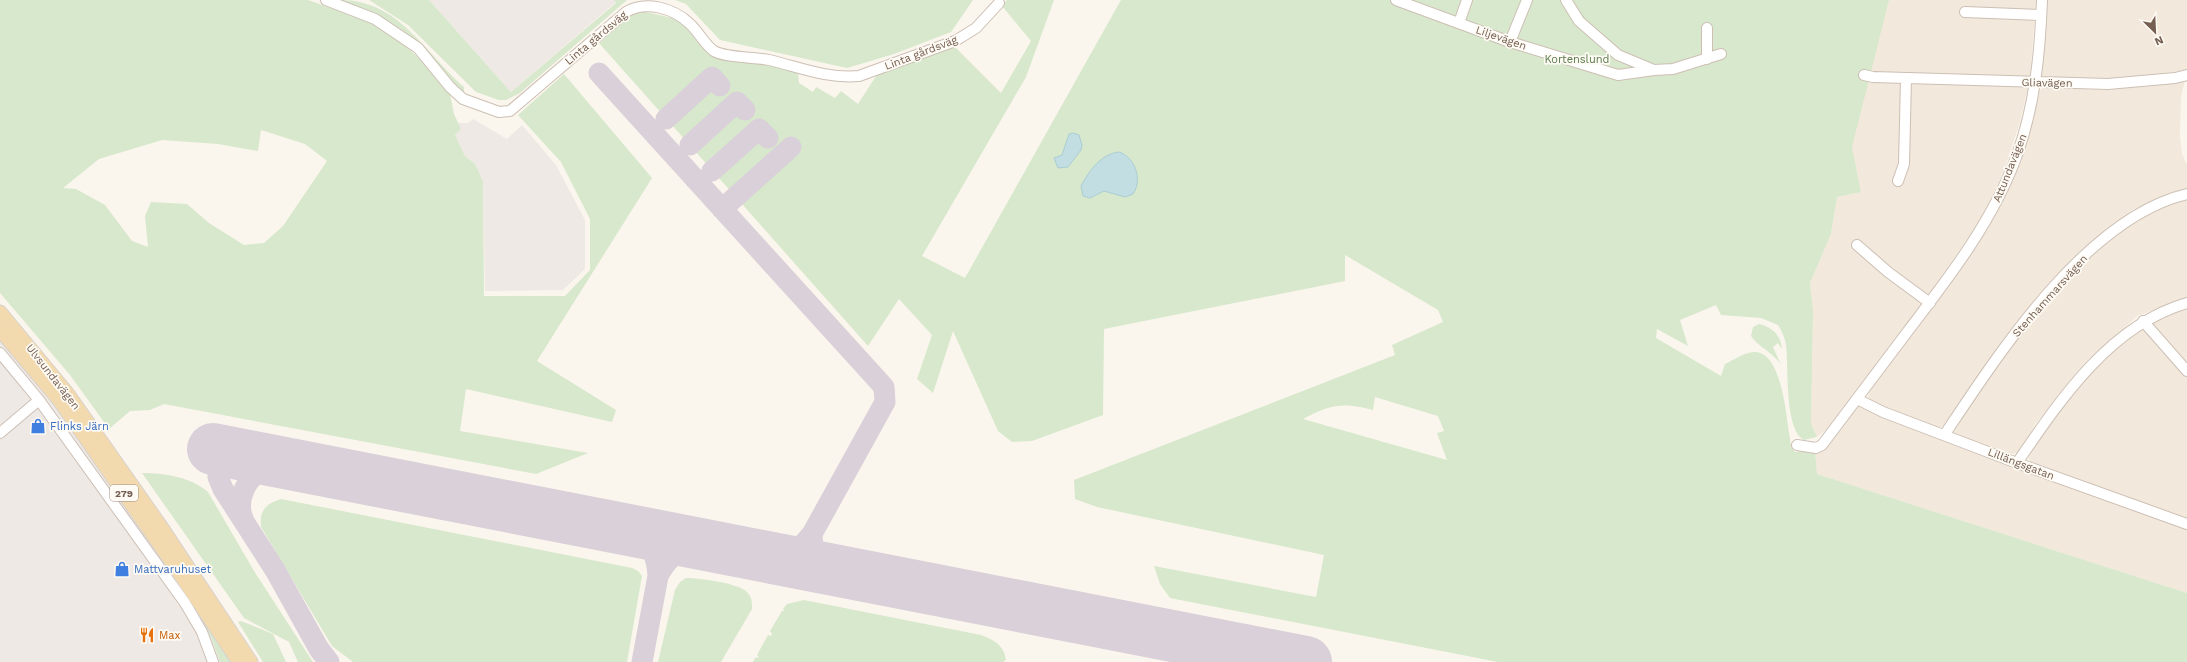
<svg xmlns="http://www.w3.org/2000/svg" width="2187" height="662" font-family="'Work Sans',sans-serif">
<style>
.residential{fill:#f2e8dc}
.industrial{fill:#eee9e5}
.green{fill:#d7e8cc;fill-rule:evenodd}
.water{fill:#c3dee3;stroke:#aacdd4}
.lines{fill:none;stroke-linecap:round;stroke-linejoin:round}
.taxiway{stroke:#dad0d9;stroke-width:21}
.runway{stroke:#dad0d9;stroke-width:52}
.minor-casing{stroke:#cdbfb4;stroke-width:12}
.major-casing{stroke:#d8d2cf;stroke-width:15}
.minor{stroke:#fff;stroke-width:10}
.major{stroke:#f2daae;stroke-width:13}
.labels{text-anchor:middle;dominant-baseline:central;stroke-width:3.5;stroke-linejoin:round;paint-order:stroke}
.shield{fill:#fefaf4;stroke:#9e8e83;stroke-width:1}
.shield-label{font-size:10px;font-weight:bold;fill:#755f52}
.street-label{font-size:11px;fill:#755f52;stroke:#fefaf4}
.park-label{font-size:11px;fill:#57794b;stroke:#fefaf4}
.shop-label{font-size:11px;fill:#366cbe;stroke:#fefaf4;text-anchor:start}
.food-label{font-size:11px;fill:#c56008;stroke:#fefaf4;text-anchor:start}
</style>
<rect width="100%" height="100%" fill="#fbf6ed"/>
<!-- residential -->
<path class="residential" d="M1889 0H2036L2030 78 1870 72Z
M2044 0H2187V70L2106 81 2042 78 2040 75Z
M2185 80 2181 97 2180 136 2182 154 2187 165V189L2168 194 2134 209 2100 235 2049 285 1992 356 1946 424 1938 429 1872 404 1868 398 1870 387 1994 212 2037 92 2043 88 2108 90 2174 83Z
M1868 81 2028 87 2020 122 2003 173 1981 219 1930 293 1827 429 1817 437 1811 424 1813 311 1810 283 1831 234 1837 197 1861 192 1852 147Z
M2187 197V298L2137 316 2086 364 2036 423 2020 451 2013 454 2006 453 1954 434 1952 429 1999 359 2056 291 2105 241 2135 218Z
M2187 307V367L2153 327 2154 320Z
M2137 329 2147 331 2187 377V521L2038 467 2029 460 2028 452 2060 406 2093 370Z
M1855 406H1862L1997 459 2187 529V593L1817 474 1815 449Z"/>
<!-- industrial -->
<path class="industrial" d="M429 0H614L616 2 511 92Z
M473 119 507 139 522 125 556 165 585 220V269L563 290 485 291 483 181 475 164 465 156 455 135 461 129 457 123H468Z
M0 337 60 409 197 611 211 637 220 662H0Z"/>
<!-- green -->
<path class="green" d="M0 0H308L371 22 407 47 429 68 450 94 454 114 461 129 455 135 465 156 475 164 483 181 484 296H565L590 270V219L561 162 518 115 564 74 652 178 537 361 616 410 612 422 466 389 460 431 588 453 536 474 164 404 150 410 130 411 109 429 70 375 0 293ZM261 130 305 144 327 161 283 226 264 243 244 245 209 223 187 204 151 202 145 216 148 247 132 241 105 205 76 189 63 188 99 159 162 140 218 144 258 151Z
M341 0C399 0 426 54 464 87V93L376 15Z
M369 0H429L511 92 616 3 614 0H627L520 93 506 100H499L476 92 408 25Z
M675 0H973L951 32 894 54 847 68 720 40 686 4Z
M1007 0H1054L1026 77 922 256 965 278 1121 0H1889L1852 147 1861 192 1837 197 1831 234 1810 283 1813 311 1811 424 1817 437 1804 440C1784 429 1789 367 1786 345 1785 338 1782 331 1778 325L1761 318 1721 315 1716 305 1680 320 1688 346 1657 329 1656 338 1721 376 1725 364C1734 360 1743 353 1753 352 1781 349 1786 413 1789 433 1791 441 1789 445 1795 452L1815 449 1817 474 2187 593V662H1498L1170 598 1160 584 1154 566 1316 597 1324 555 1097 507 1075 499 1074 480 1395 355 1392 345 1443 322 1438 310 1345 255V281L1104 329 1103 415 1032 441 1012 442 998 431 953 331 933 393 917 379 932 335 899 299 868 346 599 43 637 10 677 19 712 56 767 65 798 73 799 83 813 92 816 87 835 98 841 91 858 104 878 73 953 45 1001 93 1031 41 1002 6ZM1375 397 1438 416 1444 431 1437 433 1447 460 1303 419C1331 404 1343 402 1373 410Z
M1759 324C1772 327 1781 335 1782 349L1778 343 1773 347 1781 365C1773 352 1759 348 1751 336L1753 327Z
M142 473C165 473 191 477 208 492L254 571 313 662H298L289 642 244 618Z
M281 499 632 568 638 571 642 576 627 662H353L332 646 261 527C259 510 266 504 281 499Z
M686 578C699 578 738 583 747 592 752 597 752 602 752 609L721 662H658L675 590 680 582Z
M804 600 981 635C994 640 1004 645 1006 660L1003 662H753L755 658 759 657 757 655 768 635 771 636 772 634 770 631 782 611H785L783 609 787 604Z
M197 611 213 631 231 662H220L211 637Z
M241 621 273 634 286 662H263L238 622Z"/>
<!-- water -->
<path class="water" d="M1073 133 1079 135 1082 145 1081 150 1068 167 1058 168 1054 158 1062 155 1069 134Z
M1119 152C1135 157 1143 180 1133 194L1125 197 1104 191 1090 198 1083 196 1081 186C1089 171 1101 154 1119 152Z"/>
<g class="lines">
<!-- taxiway -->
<path class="taxiway" d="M599 73 884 387 885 402 812 534
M666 119 712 77 720 86
M690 145 737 102 745 110
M712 171 759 129 768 138
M722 209 791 147
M236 454 225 455 218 464V477L223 489 275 570 319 649 329 662
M244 521C234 501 247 474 268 467 276 464 285 465 293 465
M635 532C651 545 657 555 658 576 668 557 679 549 699 544
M771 558C794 555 798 551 812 534 813 555 815 563 836 570
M642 662 658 576"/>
<!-- runway -->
<path class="runway" d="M213 449 1306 662"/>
<!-- minor casing -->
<g class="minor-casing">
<path id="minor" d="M326 0 375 19 418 48 450 87 463 99 499 112 510 111 626 12C645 0 674 8 690 24 698 31 705 45 714 51 726 58 755 57 769 60 799 67 827 79 859 76L955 41 976 28 999 3
M1396 0 1510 42 1618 75 1654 70
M1566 0 1579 21 1618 55 1654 70 1673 69 1721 54
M1965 12 2041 15
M1459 23 1467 0
M1707 28V59
M1510 42 1527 0
M1864 75 1873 77 2108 84 2175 78 2187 75
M1898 181 1904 164 1906 78
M1857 245 1888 272 1930 303
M2143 321 2187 371
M0 353 39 400 185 603 202 632 213 662
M1857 399 1883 412 2017 463 2187 524
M0 433 39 400
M1945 434C1999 353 2087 217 2187 194
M1797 445 1816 448 1822 445C1851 407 1879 369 1908 331 1950 276 1993 221 2017 155 2035 105 2040 53 2042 0
M2017 463C2060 400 2110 325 2187 303"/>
</g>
<!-- major casing -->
<g class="major-casing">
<path id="major" d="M0 312 68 394 160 525 251 662
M0 330 59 400 173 564 239 662"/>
</g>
<!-- minor -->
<use href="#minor" class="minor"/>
<!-- major -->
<use href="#major" class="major"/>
</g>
<!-- icons -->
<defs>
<g id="shop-bare" transform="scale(1.2)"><path d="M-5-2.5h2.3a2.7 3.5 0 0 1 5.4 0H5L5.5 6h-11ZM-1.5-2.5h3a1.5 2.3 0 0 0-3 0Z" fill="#3f7fe0" stroke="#fefaf4" stroke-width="2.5" paint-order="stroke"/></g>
<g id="restaurant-bare" transform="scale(1.2)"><path d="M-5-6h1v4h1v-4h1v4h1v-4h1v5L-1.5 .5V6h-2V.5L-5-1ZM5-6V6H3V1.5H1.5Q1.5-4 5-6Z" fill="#e8710a" stroke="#fefaf4" stroke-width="2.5" paint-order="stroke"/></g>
</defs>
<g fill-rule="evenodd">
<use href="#shop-bare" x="38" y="426"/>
<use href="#shop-bare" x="122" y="569"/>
<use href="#restaurant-bare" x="147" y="635"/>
</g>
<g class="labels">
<!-- shield labels -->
<rect class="shield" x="110" y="485" width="28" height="16" rx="3"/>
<g class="shield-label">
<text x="124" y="493">279</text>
</g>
<!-- street labels -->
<g class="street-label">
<text transform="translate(596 38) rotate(-40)">Linta gårdsväg</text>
<text transform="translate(1501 38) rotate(19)">Liljevägen</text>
<text transform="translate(921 53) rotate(-21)">Linta gårdsväg</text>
<text transform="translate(2047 83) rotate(1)">Gliavägen</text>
<text transform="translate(2010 168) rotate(-68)">Attundavägen</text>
<text transform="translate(2050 296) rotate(-48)">Stenhammarsvägen</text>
<text transform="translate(53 377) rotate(52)">Ulvsundavägen</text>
<text transform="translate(2021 464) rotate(21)">Lillängsgatan</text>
</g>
<!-- park labels -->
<g class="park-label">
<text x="1577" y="59">Kortenslund</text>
</g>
<!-- shop labels -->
<g class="shop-label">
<text x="50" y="426">Flinks Järn</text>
<text x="134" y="569">Mattvaruhuset</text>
</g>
<!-- food labels -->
<g class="food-label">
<text x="159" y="635">Max</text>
</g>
</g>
<!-- north arrow -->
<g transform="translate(2155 32) rotate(156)" stroke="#fefaf4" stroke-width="3" paint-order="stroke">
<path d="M0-3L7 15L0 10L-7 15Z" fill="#755f52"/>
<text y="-6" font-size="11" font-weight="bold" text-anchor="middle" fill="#755f52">N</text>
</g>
</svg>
